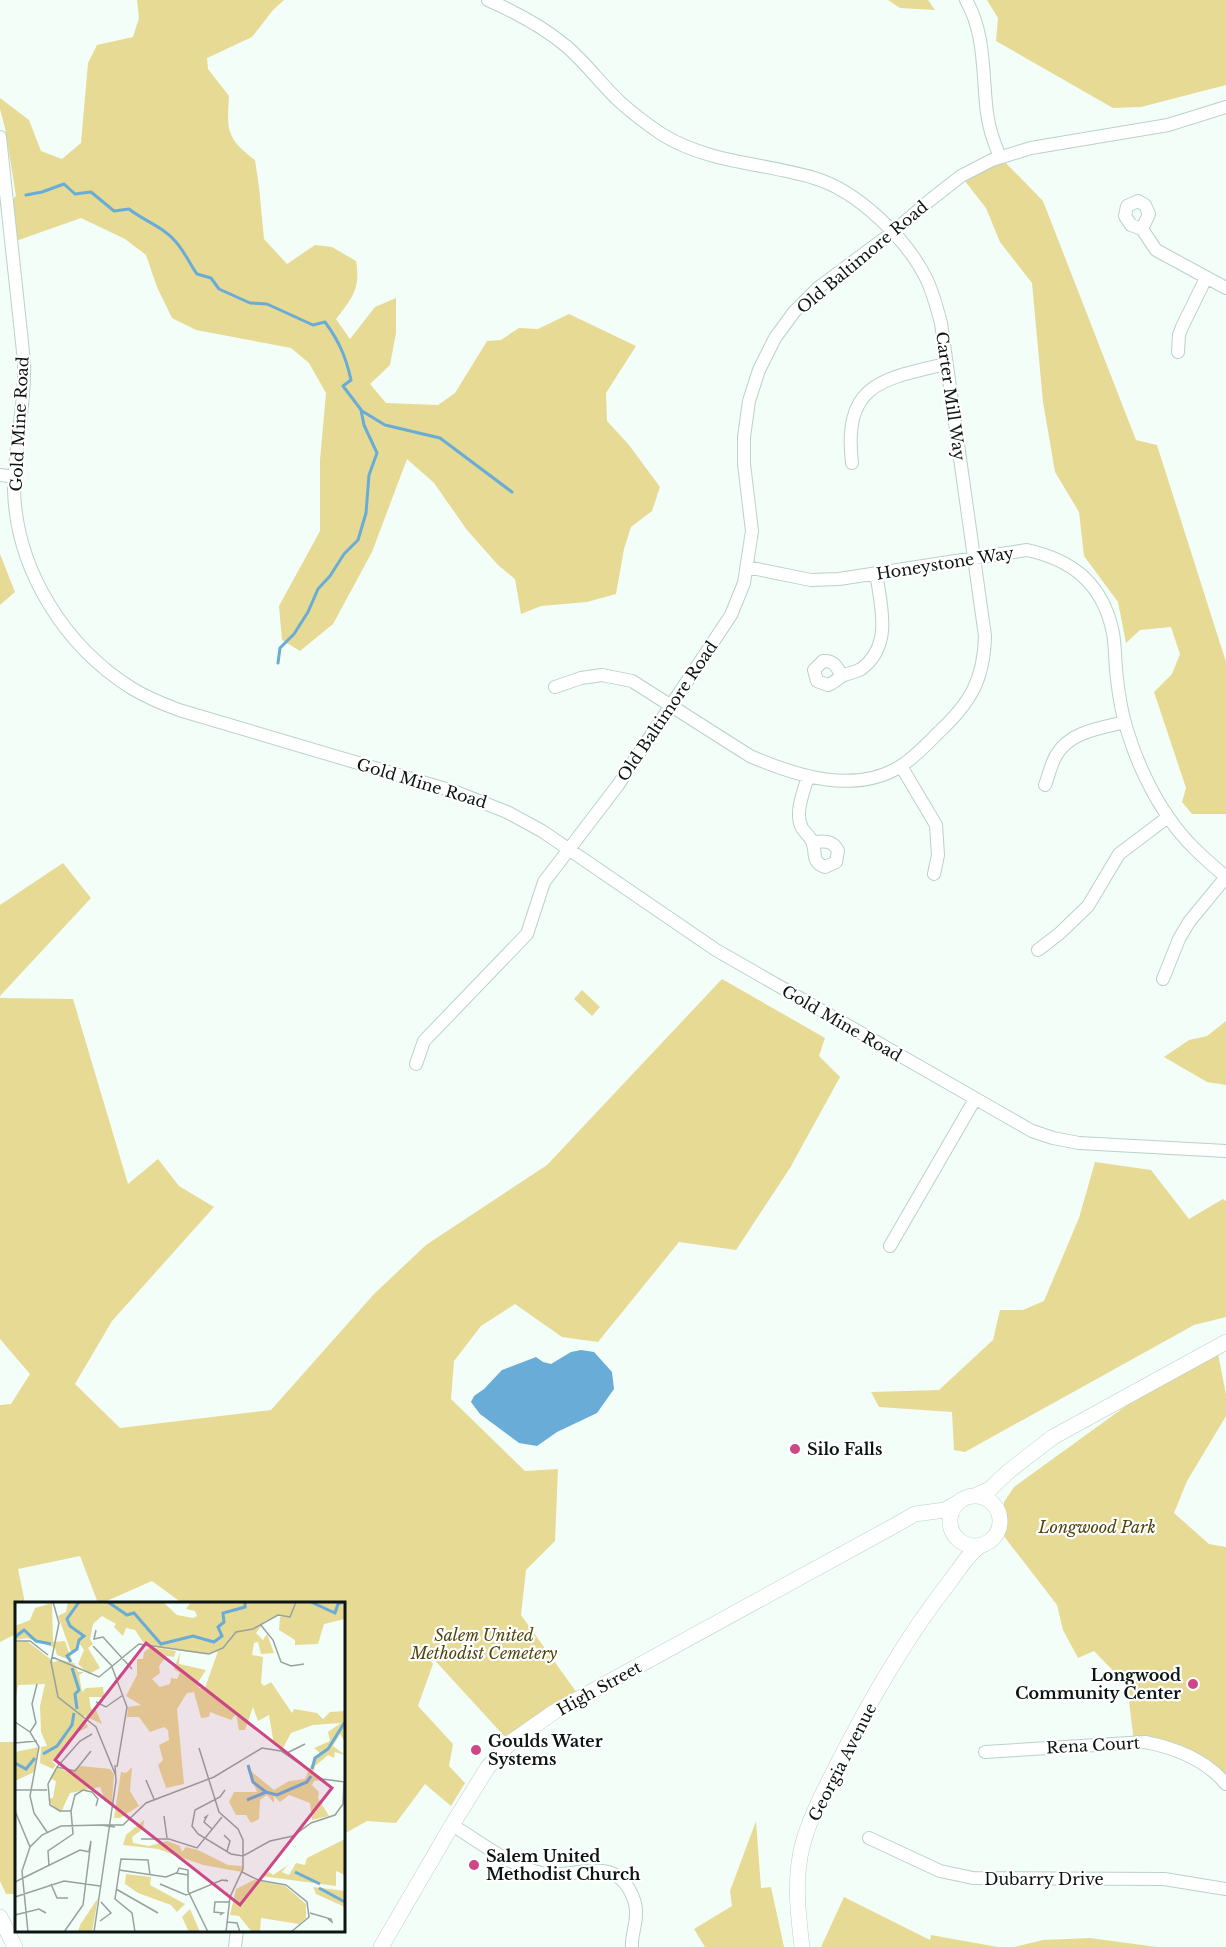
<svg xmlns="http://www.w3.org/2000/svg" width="1226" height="1947" font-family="'Libre Baskerville',serif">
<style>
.green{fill:#e6da94}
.water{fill:#68acd7}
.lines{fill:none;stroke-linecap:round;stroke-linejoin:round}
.stream{stroke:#68acd7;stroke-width:3}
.minor-casing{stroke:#b9d2c8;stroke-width:14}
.major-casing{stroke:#b9d2c8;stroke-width:16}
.minor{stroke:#fff;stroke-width:12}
.major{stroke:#fff;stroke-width:15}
.poi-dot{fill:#cd4685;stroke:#fff;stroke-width:2}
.labels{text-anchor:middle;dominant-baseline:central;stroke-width:4.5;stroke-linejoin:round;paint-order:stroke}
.street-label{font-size:16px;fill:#0c1512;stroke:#fff}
.poi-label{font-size:16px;font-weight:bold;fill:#0c1512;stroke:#fff;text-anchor:start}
.park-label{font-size:16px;font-style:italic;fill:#4f450c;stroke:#fff}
.inset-river{fill:none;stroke:#68acd7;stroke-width:3}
.inset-road{fill:none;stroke:#97a19d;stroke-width:1.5}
.view{fill:#cd4685;fill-opacity:0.15;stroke:#cd4685;stroke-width:3}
.inset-edge{fill:none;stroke:#0c1512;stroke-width:3}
</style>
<rect width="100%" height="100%" fill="#f3fef9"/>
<!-- green -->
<path class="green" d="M137 0H284L273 10 252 37 207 58 208 69 229 96C227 131 226 138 255 160L259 187 264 239 287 264 315 245 332 247 356 261C361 289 352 298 336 319L350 339 375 307 396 298V333L390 365 370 384 386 403 438 405 455 393 487 341 501 340 519 328 538 329 569 314 636 346 606 393 607 421 629 445 660 487 652 511 631 527 624 549 616 594 587 602 541 606 521 614 515 579 498 565 467 530 434 483 407 459 372 552 333 624 300 651 282 640 279 606 320 531V460L326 393 309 363 291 348 196 330 172 318 157 287 146 255 125 239 81 218 16 241 12 200 16 196 5 128 0 109V98L29 120 41 151 62 159 81 143 88 63 97 45 133 37 139 18Z
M888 0H928L935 10 900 8Z
M987 0H1226V85L1141 107 1113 108 996 41 998 18Z
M1000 157 1043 201 1136 440 1157 445 1226 662V814H1192L1182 802 1186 788 1154 692 1172 674 1180 654 1171 627 1140 630 1126 643 1118 602 1084 556 1079 512 1055 472 1043 402 1032 283 1000 242 986 208 961 176Z
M0 554 15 592 0 605Z
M63 863 91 898 0 996V905Z
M722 979 825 1038 819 1056 840 1077 790 1168 736 1250 679 1242 598 1342 562 1337 515 1304 481 1326 454 1361 451 1399 525 1471 558 1469 555 1541 526 1570 521 1615 577 1693 506 1738 418 1642 433 1664 418 1706 453 1744 449 1766 465 1783 451 1806 425 1784 396 1823 367 1821 344 1834V1604L182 1603 152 1581 102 1603H98L80 1556 18 1569 25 1603 16 1604V1634L0 1642V1405L11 1404 30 1374 0 1339V998L73 999 128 1184 158 1159 179 1186 214 1207 112 1321 75 1384 120 1428 271 1410 374 1294 426 1245 547 1165Z
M582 990 600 1007 592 1016 574 999Z
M1226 1021V1085L1207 1082 1164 1057 1189 1040 1207 1036Z
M1095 1162 1151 1170 1189 1219 1223 1199 1226 1201V1317L1194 1325 965 1452 954 1450 952 1412 879 1407 871 1392 939 1390 993 1340 1000 1310H1023L1044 1301 1079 1218Z
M1218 1353 1226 1395V1416L1187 1481 1174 1513 1209 1544 1226 1547V1784L1190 1756 1134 1742 1127 1685 1094 1651 1078 1658 1063 1630 1057 1605 1003 1535 1004 1502 1014 1487 1137 1398Z
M0 1742H16V1894H6L0 1881Z
M756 1821 761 1888 771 1887 784 1947H705L694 1929 732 1906 730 1891Z
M844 1897 930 1940 931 1935 998 1947H821Z
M1090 1938 1157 1947H1014L1043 1940Z"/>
<!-- water -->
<path class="water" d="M581 1350 594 1352 612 1372 614 1389 597 1413 557 1432 537 1446 519 1443 480 1414 471 1402 474 1396 484 1389 502 1370 536 1357 543 1362 551 1364 571 1352Z"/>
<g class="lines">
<!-- stream -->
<path class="stream" d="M26 195 42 192 64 184 75 194 91 192 114 211 129 209C144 221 164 227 176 242 184 251 190 264 197 274L211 278 219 289 250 303 267 304 313 325 325 322C339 341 346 357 351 380L343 386 362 411 385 425 440 438 512 492
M278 663 280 648 294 634 308 612 318 589 330 576 344 554 358 540 366 513 369 475 377 453 364 425 361 410"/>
<!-- minor casing -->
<g class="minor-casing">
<path id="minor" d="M488 0C515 12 542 26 566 46 585 62 601 84 619 101 632 113 648 125 663 135 709 163 764 163 814 178 858 191 907 239 927 280 933 293 937 308 941 323L985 636C984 680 970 703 939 732 927 744 915 757 901 766 855 795 796 776 750 756L632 681 602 675 581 678 555 687
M966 0C986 35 982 74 987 113 989 129 994 143 1000 157
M0 137 24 361C26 404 14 446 14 489 16 570 65 647 133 689 148 698 163 704 179 710L456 792 507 812 542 831 716 950 1032 1131 1053 1138 1079 1143 1226 1151
M1138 201 1145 205 1149 214 1142 229 1131 225 1125 216 1127 206Z
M1142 229 1156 250 1226 288
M1178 352 1179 335 1182 327 1206 278
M852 463C843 384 881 379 946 364
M0 475 15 477
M747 567 811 580 839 579 1027 550C1073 560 1103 584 1113 633 1115 644 1115 657 1116 669 1118 691 1122 716 1129 736 1137 762 1153 796 1169 818 1184 841 1205 859 1226 877L1189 922 1179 939 1163 979
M842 676C837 667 834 660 823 661L814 670 817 681 828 685C834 683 838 678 844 675 850 673 856 672 861 669 893 646 881 606 876 573
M901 766 936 825 938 855 934 874
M808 776C804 791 794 813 802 828 805 833 812 838 813 844 816 855 812 862 825 867L836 862 838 851C833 840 824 841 813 842
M1045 785C1049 775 1051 763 1057 754 1071 731 1102 728 1125 722
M1038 950 1060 933 1088 906 1119 854 1168 817
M416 1064 424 1041 527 934 544 882 618 785 731 615 744 583 752 531 744 464V437L749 401 759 370 775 338 794 312 818 288 893 232 929 201 961 176 992 160 1031 148 1168 125 1226 107
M890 1246 975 1099
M985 1752 1145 1742C1176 1748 1206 1760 1226 1784
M452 1825C480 1842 508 1865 541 1873 571 1881 609 1854 629 1889 633 1896 636 1903 636 1911 637 1924 631 1935 632 1947
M869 1838 940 1871 973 1878 1164 1879 1226 1889
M235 1947 237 1930"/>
</g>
<!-- major casing -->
<g class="major-casing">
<path id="major" d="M974 1496 990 1489 1009 1471 1053 1437 1226 1342
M950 1521a25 25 0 1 1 50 0a25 25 0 1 1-50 0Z
M0 1917 15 1947
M381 1947 452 1825 488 1767 511 1742 554 1712 892 1527 915 1514 945 1510 957 1503
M802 1947C798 1913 794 1880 802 1847 809 1819 823 1793 836 1767 868 1704 904 1640 948 1584 959 1570 966 1556 980 1546"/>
</g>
<!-- minor -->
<use href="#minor" class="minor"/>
<!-- major -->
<use href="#major" class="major"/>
</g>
<!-- markers -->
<g class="poi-dot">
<circle cx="795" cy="1449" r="6"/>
<circle cx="1193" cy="1684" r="6"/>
<circle cx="476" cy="1750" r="6"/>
<circle cx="474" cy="1865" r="6"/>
</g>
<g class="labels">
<!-- street labels -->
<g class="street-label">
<text transform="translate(862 257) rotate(-40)">Old Baltimore Road</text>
<text transform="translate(951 396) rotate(82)">Carter Mill Way</text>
<text transform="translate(19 424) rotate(-87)">Gold Mine Road</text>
<text transform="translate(945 563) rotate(-9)">Honeystone Way</text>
<text transform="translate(667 711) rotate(-56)">Old Baltimore Road</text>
<text transform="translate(422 783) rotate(17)">Gold Mine Road</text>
<text transform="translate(842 1023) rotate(30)">Gold Mine Road</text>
<text transform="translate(599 1688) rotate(-29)">High Street</text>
<text transform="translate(1093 1745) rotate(-3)">Rena Court</text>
<text transform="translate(842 1762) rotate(-63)">Georgia Avenue</text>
<text x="1044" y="1879">Dubarry Drive</text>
</g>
<!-- poi labels -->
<g class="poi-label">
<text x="807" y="1449">Silo Falls</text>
<text x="1181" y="1675" text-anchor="end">Longwood<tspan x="1181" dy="18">Community Center</tspan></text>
<text x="488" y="1741">Goulds Water<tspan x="488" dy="18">Systems</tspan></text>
<text x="486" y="1856">Salem United<tspan x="486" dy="18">Methodist Church</tspan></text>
</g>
<!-- park labels -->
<g class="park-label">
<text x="1097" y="1527">Longwood Park</text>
<text x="484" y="1635">Salem United<tspan x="484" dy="18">Methodist Cemetery</tspan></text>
</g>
</g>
<!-- overview -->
<g transform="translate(15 1602)">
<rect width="330" height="330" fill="#f3fef9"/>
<path d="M53 0H148L162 13 178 16 182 14 180 9 171 7 176 0H280L276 13 282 0H330V17L309 22 303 42 280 43V38L264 28 265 15 269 14 263 13 250 19 241 31 248 38 252 32 259 51 246 52 243 40 239 41 237 53 248 55 246 81 249 84 256 80 277 111 279 107 302 111 308 117 315 110 330 109V140L325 132 318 144 330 153 320 150 319 156 313 153 300 164 298 170 294 167 305 151 299 146 315 139 313 130 326 121 298 123 276 131 268 146 259 143 254 113 243 119 238 105 230 128H224L221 112 216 118 195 110 194 115 186 116 179 90 172 91 162 107 169 182 151 186 143 163 148 158 144 143 154 138 153 128 149 125 135 130 124 115H112L113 105 126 103 111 94 122 73V57H128L129 50 136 45 161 49 159 55 152 54 144 64 145 71 137 77 145 85 155 82 156 76 162 77 165 71 159 67 165 50 164 62 191 68 182 82 184 86H190L203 49 189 52 145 46 128 40 120 28 111 26 108 34 99 25 101 22 87 14 78 22 75 37 78 42 73 46 85 66 74 72 63 62 69 48 64 41 61 49 56 50 43 14 51 10ZM37 1 38 40 50 39 57 59 42 53 40 46 33 43 12 36 0 38V24L15 18 20 6ZM12 39 39 60 46 58 59 61 63 70H69L64 73 67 90 71 86 88 85 89 95H74L76 107 81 108 87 122 67 113 73 125 63 130 37 159 41 163 38 167 25 161 26 145 32 144 26 130 25 104 30 82 3 83 0 100V40ZM24 145 19 170 0 179V150ZM66 164 95 167 99 172 97 201 90 198 85 185 55 191 46 210 41 208 33 197 38 196 41 179 35 176 42 165 54 170ZM117 165 115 189 124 204 105 216H99L106 170 111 171ZM232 166 259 188 274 179 290 177 293 169 308 178 299 179 297 183 304 190 303 196 314 214 297 218 295 201 274 193 265 200 259 194V201L252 193 245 198 244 217 236 221 231 213H221L214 200 219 190H242ZM129 218 128 227 117 235 118 241 134 244 152 239 165 244 167 250 171 245 183 248 213 263 228 264 227 270 188 263 143 247 108 243 111 233ZM330 237V273L321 269V284L246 274 254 270 258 273 273 263 267 270 274 273 281 261 290 263 292 256ZM111 272 136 275 135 283 170 302 162 310 156 303 123 291 110 282ZM239 278 270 284 291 302V316L284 322 246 316 245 330H237L224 314 215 313 221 287ZM298 285 330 289V305L301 292ZM83 296 77 330H63L65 323ZM175 307 185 330H174L167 315Z" fill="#e6da94"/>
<path class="inset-river" d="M93 0 112 13 119 11 146 42 178 34 199 40 207 34 203 25 209 20 208 11 230 5V0M296 0 320 11 323 2 328 0M0 35 9 28 21 39 36 42M56 60 52 54 62 47 64 38 69 34 55 24 52 17 64 0M57 66 64 88 60 92 62 107M28 152 42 144 57 123 59 111M0 161 11 167 20 156M233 163 238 180 251 190M297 167 300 156 313 147 330 120M232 198 251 190 262 193 292 180 296 174M280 270 305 282M304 286 330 300"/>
<path class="inset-road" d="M38 0 44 21 36 60 43 95 81 125 101 174M245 22 258 38 266 60 276 64 289 62M81 28 79 37 88 35 117 67M0 39H15L33 53M78 44 97 64M37 55 84 75 124 42 194 52 208 46 221 30 238 27 263 13 275 15 281 0M97 65 112 105 102 165M81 100 91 105 108 93M0 120 15 130 24 145 15 194 19 211 32 230M15 130 21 121 17 102 22 82M0 141 22 139M184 146 204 210 223 227 228 238V267L215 295 211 330M270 152 290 142M42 165 60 169 76 149M131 178 139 197M0 188H32M210 188 205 195 180 208 177 224 183 232 216 252 228 254 255 239 278 234 296 221 320 213 328 202 329 180M0 209 15 245M56 209H45L35 203 33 182 42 165 65 139 77 132M149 214 152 236M189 216 192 214 189 220 197 227M100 225 86 223H108L131 201 199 175 247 146 266 149 307 177 330 180M209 233 215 239 212 249M126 237H154L182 246 207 215M34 264 33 249 58 232 56 209 60 193 68 188 77 190 83 197 81 204M104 268 151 275 161 271 173 273M227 270 243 278 271 283 292 300 294 315 276 330M162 271 164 266 173 268V289L193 330M0 280 65 248 75 250M36 282 42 296H53M145 282 171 293 207 278 213 279 210 278M101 287 143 311M0 295 49 279 85 284M295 311 316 317 317 320 313 317M0 313 24 307 31 311M205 313 208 311 199 310 200 300H214M85 319 96 311 86 300M212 320 222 321 225 330M13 330 7 269 15 245 27 233 46 224 86 223M49 330 68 303 76 239 74 249M79 330 101 179 100 163M120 330 117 311 100 297 106 257 133 258 135 273"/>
<path class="view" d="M131 41 317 186 225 303 40 158Z"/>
<rect width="330" height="330" class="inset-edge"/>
</g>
</svg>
